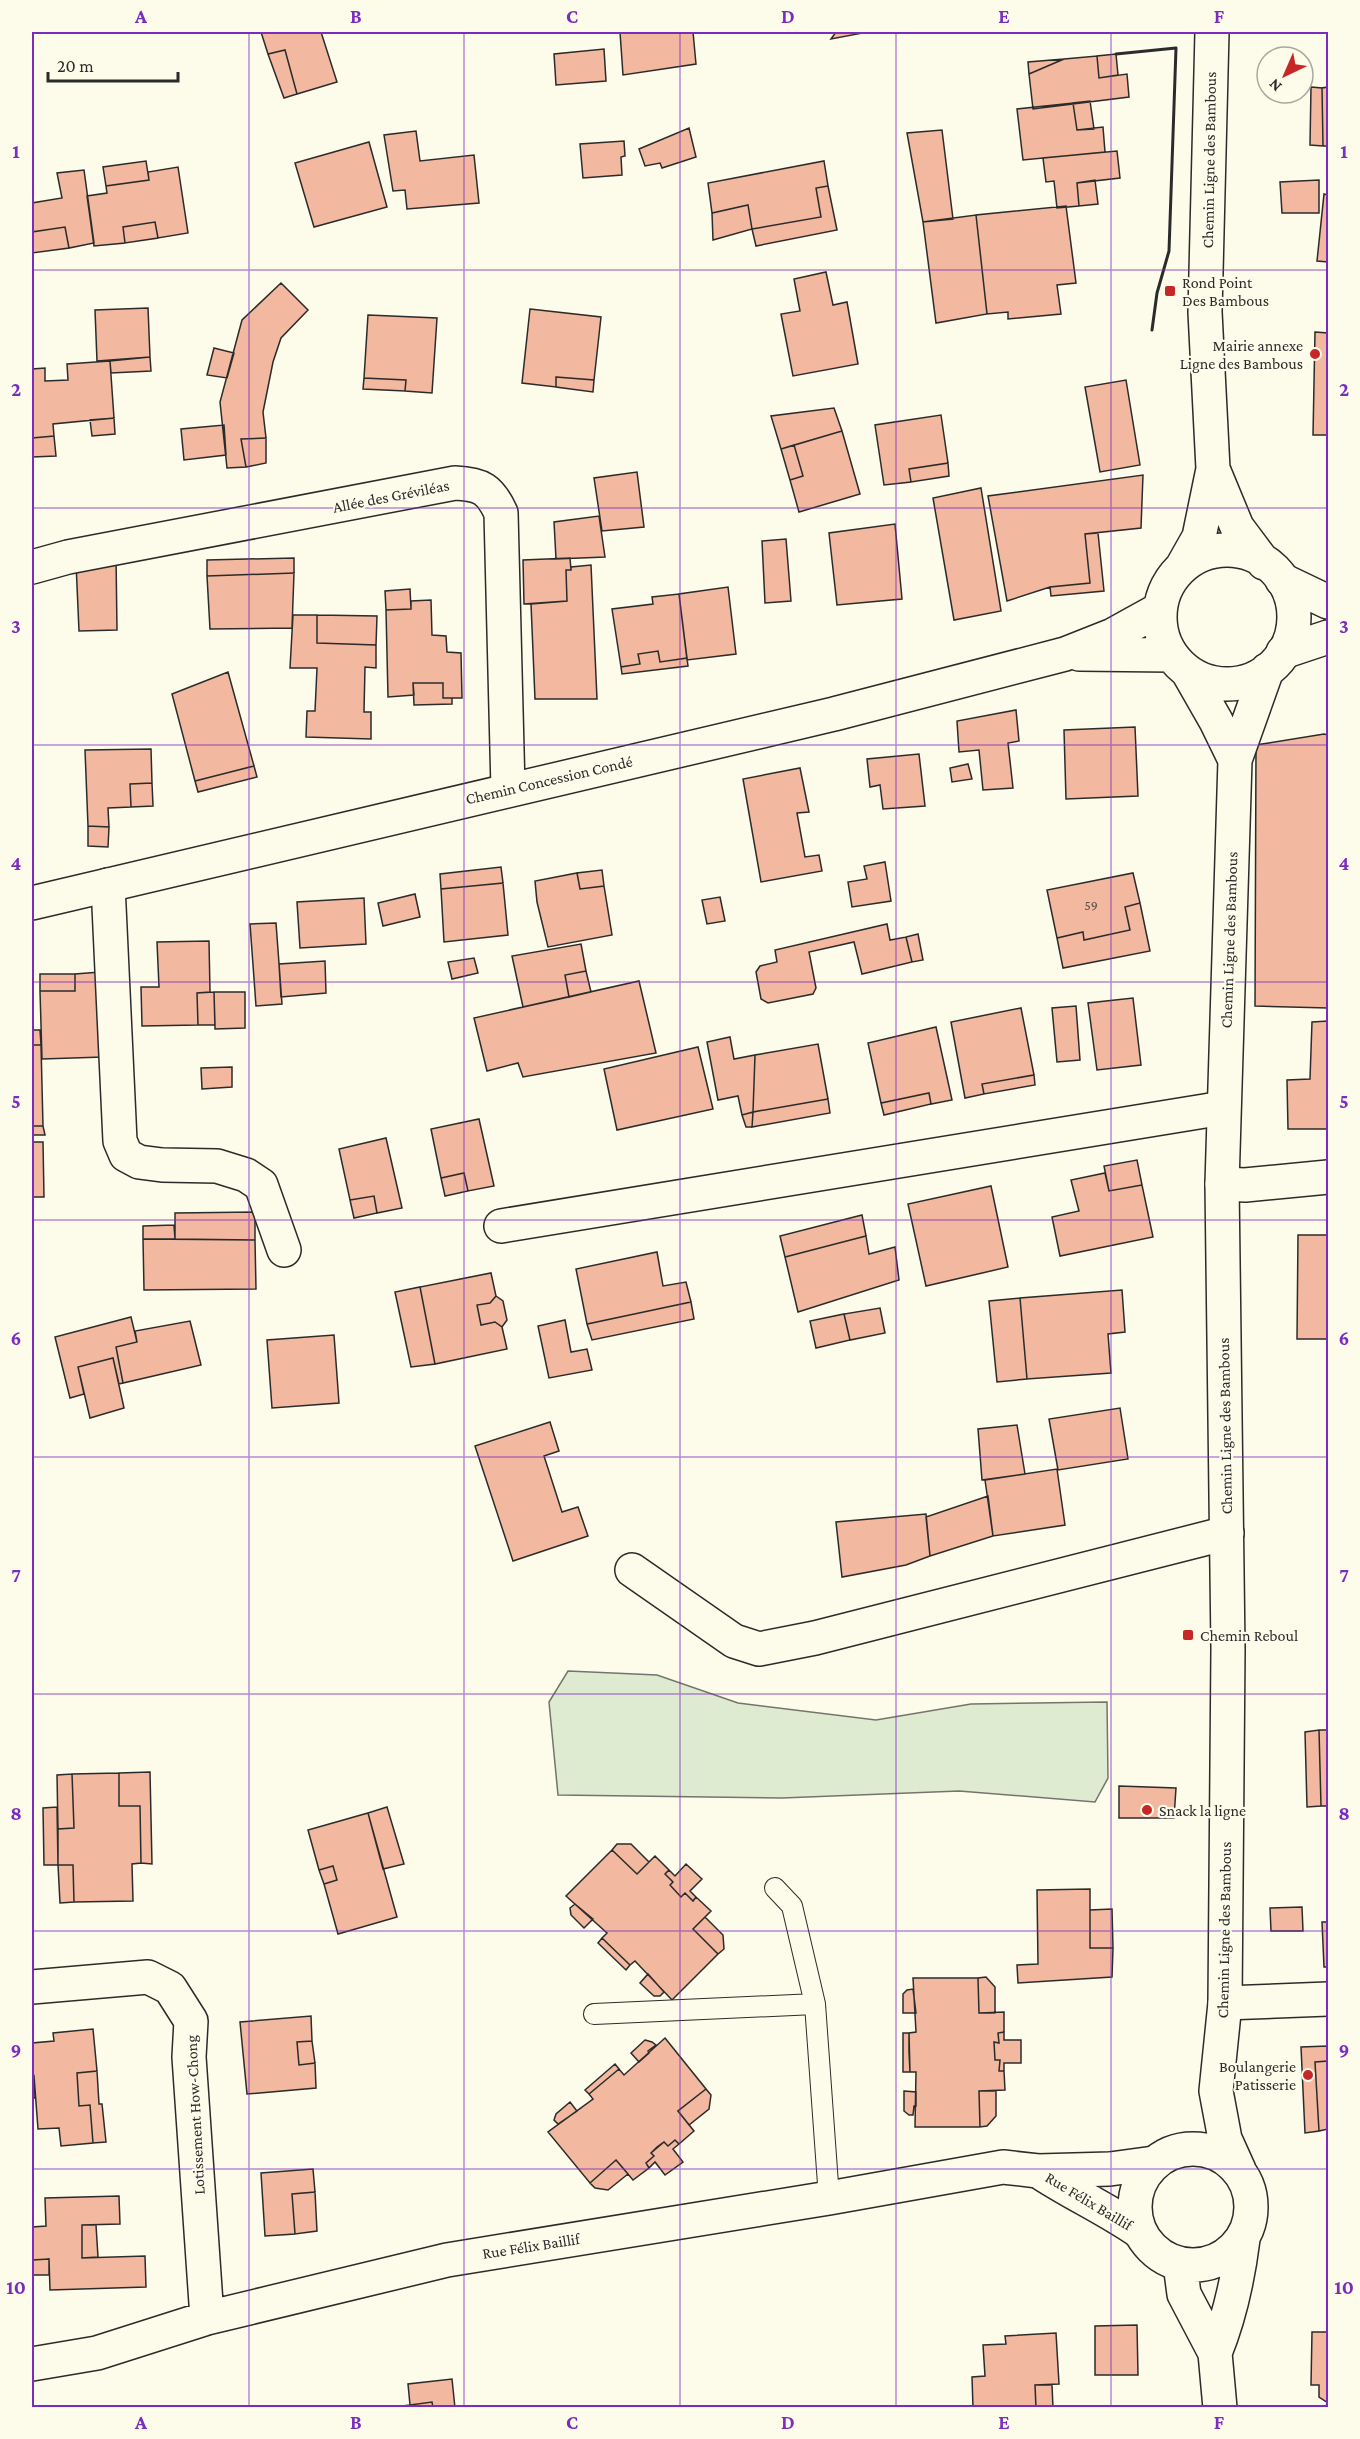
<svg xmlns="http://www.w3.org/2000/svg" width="1360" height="2439" font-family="'Crimson Pro',serif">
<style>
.green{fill:#deebd1;stroke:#74746e;stroke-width:1.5}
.building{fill:#f2b8a0;stroke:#2b2b2b;stroke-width:1.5}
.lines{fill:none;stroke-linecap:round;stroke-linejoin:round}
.lane-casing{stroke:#2b2b2b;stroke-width:22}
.street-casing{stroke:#2b2b2b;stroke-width:36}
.secondary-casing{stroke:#2b2b2b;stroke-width:36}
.lane{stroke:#fdfbea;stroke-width:20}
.street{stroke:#fdfbea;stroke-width:33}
.secondary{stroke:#fdfbea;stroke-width:33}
.wall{stroke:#2b2b2b;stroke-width:3}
.grid{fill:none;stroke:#7b2cbf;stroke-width:1.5;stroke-opacity:0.55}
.poi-dot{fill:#c62828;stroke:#fdfbea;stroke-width:2}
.labels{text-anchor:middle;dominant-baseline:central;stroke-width:4.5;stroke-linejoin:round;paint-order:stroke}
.number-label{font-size:14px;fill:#5d4e48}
.street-label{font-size:16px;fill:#2b2b2b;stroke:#fdfbea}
.poi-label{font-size:16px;fill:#2b2b2b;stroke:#fdfbea;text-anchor:start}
.neatline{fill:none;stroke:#7b2cbf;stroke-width:2}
.grid-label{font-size:20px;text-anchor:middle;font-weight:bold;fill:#7b2cbf}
</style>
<rect width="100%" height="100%" fill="#fdfbea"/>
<!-- green -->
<path class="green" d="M568 1671 657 1675 738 1703 876 1720 971 1704 1107 1702 1108 1778 1095 1802 959 1791 782 1798 558 1795 549 1702Z"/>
<!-- building -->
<path class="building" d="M261 32H321L337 82 297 94 285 50 268 54Z
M620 32H693L696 64 623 75Z
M836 32H863V33L831 39Z
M604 49 606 81 556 85 554 54Z
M285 50 297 94 284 98 268 54Z
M1116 54 1118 75 1099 78 1097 56Z
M1097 56 1099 78 1127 74 1129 97 1033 109 1029 74 1064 59Z
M1064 59 1029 74 1028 62Z
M1311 87 1322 88 1323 146 1310 145Z
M1328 87V146H1323L1322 88Z
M1090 101 1094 129 1077 130 1073 103Z
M1073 103 1077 130 1103 127 1105 152 1023 160 1017 109Z
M689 128 696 157 662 168 660 163 645 166 639 149Z
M942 130 953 219 923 222 907 133Z
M416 131 420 161 474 155 479 203 407 209 405 190 393 191 384 135Z
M624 141 625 156 621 157 622 175 583 178 580 144Z
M369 142 387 207 314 227 295 163Z
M1117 151 1120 178 1077 183 1079 206 1057 208 1054 181 1046 182 1043 158Z
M146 161 149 180 106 186 103 167Z
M824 161 828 186 816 188 821 217 752 229 748 205 712 213 708 183Z
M178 167 188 233 158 238 155 222 123 227 125 243 94 246 87 196 107 193 106 186 149 180 148 172Z
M84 170 94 243 69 248 65 227 32 232V203L62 198 57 173Z
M1095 180 1098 204 1079 206 1077 183Z
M1319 180V213H1282L1280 182Z
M828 186 837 230 756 246 752 229 821 217 816 188Z
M1324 194 1328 195V262L1317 261Z
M748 205 752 229 713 240 712 213Z
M1066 206 1076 283 1057 285 1061 314 1008 319V312L987 314 976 215Z
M976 215 987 314 936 323 923 222Z
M155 222 158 238 125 243 123 227Z
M65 227 69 248 32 253V232Z
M826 272 833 305 847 302 858 364 793 376 781 314 800 311 794 279Z
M281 283 308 310 281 338 273 362 263 412 266 438 241 439 246 467 227 468 220 402 242 320Z
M148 308 150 357 97 361 95 310Z
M530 309 601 317 594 380 556 377V387L522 383Z
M368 315 437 318 432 393 405 391 406 380 364 378Z
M1315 332 1328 333V435H1313Z
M214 348 234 353 227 378 207 375Z
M150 357 151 371 111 373 110 361Z
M110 361 114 418 53 424 54 436 32 438V369L45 368V381L68 380 67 364Z
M556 377 594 380 593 392 556 387Z
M364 378 406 380 405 391 363 389Z
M1126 380 1140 465 1100 472 1085 387Z
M834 408 842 431 781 449 771 416Z
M941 415 948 463 909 469 911 482 884 485 875 425Z
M114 418 115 434 92 436 90 420Z
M224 425 226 455 184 460 181 429Z
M842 431 860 494 799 512 790 480 803 476 794 445Z
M54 436 56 456 32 457V438Z
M266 438V463L246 467 241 439Z
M794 445 803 476 790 480 781 449Z
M948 463 949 476 911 482 909 469Z
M637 472 644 527 602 531 594 478Z
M1143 475 1141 528 1085 534 1090 583 1050 587 1007 601 988 496Z
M981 488 1001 611 954 620 933 498Z
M599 516 605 557 556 559 554 522Z
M895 524 902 599 837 605 829 533Z
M1098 533 1104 591 1051 596 1050 587 1090 583 1085 534Z
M786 539 791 601 765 603 762 541Z
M116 555 117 630 79 631 76 563Z
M294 558V573L207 576V560Z
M570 558 571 570H566L567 601 524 604 523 560Z
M591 565 597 699H535L531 604 567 601 566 570H571V567Z
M294 573 292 628 210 629 207 576Z
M728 587 736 654 687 660 679 594Z
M410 589 411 609 386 610 385 591Z
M679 594 687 658 660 662 658 651 638 654 640 664 621 667 612 609 653 604 652 597Z
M431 600 432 635 446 636 447 652 461 653 462 698H443V683H413L414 695 388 697 386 610 411 609V601Z
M293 615H317V643L376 645V668L365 667 364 712H371V739L306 737 307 711H315L317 668H290Z
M317 615 377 616 376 645 317 643Z
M658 651 660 662 687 658 688 666 622 674 621 667 640 664 638 654Z
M228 672 254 766 195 781 172 694Z
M413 683H443V698H452V704L414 705Z
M1016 710 1019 741 1008 743 1013 788 983 790 979 750 959 752 957 721Z
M1135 727 1138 796 1066 799 1064 730Z
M1324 734 1328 735V1008L1255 1006 1256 745Z
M151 749 152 783 130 784 131 807 108 808 109 827 88 826 85 750Z
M919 754 925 806 883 809 880 785 870 787 867 759Z
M968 764 972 779 952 782 950 768Z
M254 766 257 777 198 792 195 781Z
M800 768 809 812 797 813 805 857 819 855 822 871 761 882 743 779Z
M152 783 153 806 131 807 130 784Z
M88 826 109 827 108 847 88 846Z
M885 862 891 901 852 907 848 882 867 879 864 866Z
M501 867 503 883 441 889 440 874Z
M602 870 604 886 580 889 577 873Z
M577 873 580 889 604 886 612 935 548 947 537 902 535 881Z
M1133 873 1140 903 1125 907 1130 930 1084 940 1083 932 1057 938 1047 890Z
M503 883 508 935 444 942 441 889Z
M415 894 420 917 383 926 378 903Z
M720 897 725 921 707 924 702 900Z
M364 898 366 944 300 948 297 902Z
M1140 903 1150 951 1063 968 1057 938 1083 932 1084 940 1130 930 1125 907Z
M276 923 282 1004 256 1006 250 924Z
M887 924 890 940 906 937 912 962 862 974 854 942 809 952 816 988 813 994 768 1003 761 999 756 972 760 966 777 962 775 950Z
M918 934 923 960 912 962 906 937Z
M209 941 210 992 197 993 198 1025 142 1026 141 987H159L157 942Z
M581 944 586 971 565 975 569 997 523 1007 512 956Z
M474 958 478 973 452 979 448 962Z
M325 961 326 993 281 997 279 964Z
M586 971 591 992 569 997 565 975Z
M100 972 103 1057 42 1059 40 991H75V974Z
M40 974H75V991H40Z
M639 981 656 1053 523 1077 518 1063 487 1071 474 1018Z
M214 992 215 1025H198L197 993Z
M214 992H245V1028L215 1029Z
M1133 998 1141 1065 1097 1070 1088 1003Z
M1076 1006 1080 1060 1057 1062 1052 1008Z
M1021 1008 1034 1075 982 1084 984 1094 965 1098 951 1022Z
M1328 1021V1129H1288L1287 1080 1310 1079 1312 1022Z
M936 1027 952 1100 931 1104 929 1093 881 1103 868 1043Z
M32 1030H40L41 1045H32Z
M730 1037 734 1059 755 1055 753 1112 742 1115 738 1096 718 1100 707 1042Z
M818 1044 828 1099 753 1112 755 1055Z
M32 1045H41L43 1126H32Z
M698 1047 713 1109 617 1130 604 1069Z
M232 1067V1087L202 1089 201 1068Z
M1034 1075 1035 1085 984 1094 982 1084Z
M929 1093 931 1104 884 1115 881 1103Z
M828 1099 830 1113 752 1127 753 1112Z
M753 1112 752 1127H746L742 1115Z
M479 1119 494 1186 468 1191 464 1173 441 1178 431 1129Z
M32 1126H43L45 1135H32Z
M386 1138 402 1208 377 1213 374 1196 350 1200 339 1149Z
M32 1142H43L44 1197H32Z
M1137 1160 1142 1185 1109 1191 1104 1166Z
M464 1173 468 1191 445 1196 441 1178Z
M1105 1173 1109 1191 1142 1185 1153 1237 1060 1256 1052 1217 1079 1211 1071 1180Z
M991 1186 1008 1267 926 1286 908 1204Z
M374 1196 377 1213 354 1218 350 1200Z
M255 1212V1240L175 1239V1213Z
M862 1215 866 1236 785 1257 780 1236Z
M174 1225 175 1239H143V1226Z
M1298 1235H1328V1339H1297Z
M866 1236 869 1254 895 1247 899 1280 798 1312 785 1257Z
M143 1239 255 1240 256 1289 144 1290Z
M657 1252 663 1286 686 1282 691 1302 587 1324 576 1269Z
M491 1273 496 1296 490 1303 477 1305 481 1325 495 1322 502 1327 507 1349 435 1364 420 1287Z
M420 1287 435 1364 411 1367 395 1292Z
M1122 1290 1125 1332 1108 1334 1111 1373 1027 1379 1020 1298Z
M496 1296 503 1301 507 1320 502 1327 495 1322 481 1325 477 1305 490 1303Z
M1020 1298 1027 1379 997 1382 989 1301Z
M691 1302 694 1319 592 1340 587 1324Z
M880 1308 885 1333 850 1340 844 1314Z
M844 1314 850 1340 816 1348 810 1321Z
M131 1317 137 1342 116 1347 123 1383 119 1384 113 1358 78 1367 84 1394 70 1398 55 1337Z
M565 1320 571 1352 587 1349 592 1370 549 1378 538 1326Z
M190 1321 201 1365 123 1383 116 1347 137 1342 135 1331Z
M334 1335 339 1403 272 1408 267 1340Z
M113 1358 124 1408 90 1418 78 1367Z
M1120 1408 1128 1459 1058 1470 1049 1419Z
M550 1422 559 1451 544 1456 562 1512 578 1507 588 1536 513 1561 475 1446Z
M1017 1425 1025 1474 982 1480 978 1429Z
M1057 1469 1065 1525 993 1536 985 1480Z
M988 1496 993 1536 930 1556 926 1517Z
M926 1514 930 1556 906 1565 842 1577 836 1522Z
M1319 1730 1321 1806 1307 1807 1305 1732Z
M1319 1730H1328V1806H1321Z
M150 1772 152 1864 141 1863 140 1806H119V1773Z
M119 1773V1806H140L141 1863 132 1864 133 1901 74 1902 73 1865H58V1829L74 1828 72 1774Z
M72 1774 74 1828 58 1829 57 1775Z
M1119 1786 1176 1788 1174 1818H1119Z
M57 1807 58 1865H44L43 1808Z
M387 1807 404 1864 383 1869 368 1813Z
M368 1813 397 1917 338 1934 324 1884 337 1880 333 1866 319 1870 308 1830Z
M617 1844H631L649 1862 637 1874 612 1850Z
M612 1850 637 1874 655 1856 669 1870 665 1874 673 1882 670 1885 681 1897 685 1893 693 1901 696 1897 711 1911 693 1929 718 1954 672 2000 635 1961 630 1965 602 1938 607 1933 566 1896Z
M686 1864 702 1879 690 1891 696 1897 693 1901 685 1893 681 1897 670 1885 673 1882 665 1874 669 1870 675 1876Z
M58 1865H73L74 1902 60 1903Z
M333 1866 337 1880 324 1884 319 1870Z
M1090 1889V1948H1113L1112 1977 1018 1983 1017 1965 1038 1964 1037 1890Z
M575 1904 593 1919 584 1928 571 1915 570 1908Z
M1302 1907 1303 1931H1271L1270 1908Z
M1112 1909 1113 1948H1090V1910Z
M705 1917 723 1935 724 1949 718 1954 693 1929Z
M1322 1922H1328V1967H1324Z
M602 1938 630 1965 626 1970 598 1943Z
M648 1974 664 1992 660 1996H654L640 1983Z
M986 1977 995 1987V2013H979L978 1978Z
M913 1978H978L979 2013 1004 2012V2032L998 2033 999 2043 994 2042 995 2060H1000L999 2071H1004L1005 2090 979 2091 980 2127H915L916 2072H910L909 2052V2033L916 2032Z
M913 1989 916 2013H903V1994L907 1990Z
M311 2016 312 2041 297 2042 299 2065 315 2063 316 2088 247 2094 240 2022Z
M93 2029 97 2071 77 2073 79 2106 90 2105 93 2143 61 2146 59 2128 38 2129 34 2076 32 2077V2043L54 2041 53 2033Z
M1004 2032V2040H1021V2063H1004V2071H999L1000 2060H995L994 2042 999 2043 998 2033Z
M903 2033H909L910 2072H903Z
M665 2038 706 2089 678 2111 694 2131 679 2144 675 2140 668 2146 664 2142 657 2147 651 2153 654 2156 646 2163 649 2168 633 2180 616 2160 590 2183 548 2132 593 2099 589 2094 619 2069 624 2075Z
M645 2040 652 2042 656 2045 648 2051 649 2053 639 2062 631 2053Z
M312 2041 315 2063 299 2065 297 2042Z
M1328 2046V2061L1315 2062 1319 2131 1305 2133 1301 2047Z
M1328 2061V2129L1319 2131 1315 2062Z
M615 2064 619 2069 589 2094 585 2090Z
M97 2071 99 2104H102L106 2142 93 2143 90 2105 79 2106 77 2073Z
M34 2076 35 2098H32V2077Z
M706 2089 711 2095 709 2109 689 2125 678 2111Z
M904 2091 916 2092V2106H914L913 2115H909L904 2111Z
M979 2091H996V2116L987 2126 980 2127Z
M570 2102 577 2111 558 2124 554 2120 556 2114Z
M675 2140 679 2144 673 2149 683 2162 665 2175 655 2162 649 2168 646 2163 654 2156 651 2153 664 2142 668 2146Z
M616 2160 628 2174 608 2190 595 2188 590 2183Z
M313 2169 315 2192 292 2194 295 2234 265 2236 261 2173Z
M315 2192 317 2231 295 2234 292 2194Z
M119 2196 120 2224 82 2225V2258L145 2256 146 2287 50 2290 49 2259 32 2260V2227L46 2226 45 2198Z
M82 2225H96L98 2257 82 2258Z
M49 2259V2275H32V2260Z
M1137 2325 1138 2375H1095V2326Z
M1312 2332H1328V2408H1324L1328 2403 1319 2397V2385H1311Z
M1056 2333 1059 2384 1035 2385 1036 2408H973L972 2377 985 2376 983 2345 1006 2344 1005 2336Z
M452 2379 455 2408H433L432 2402 410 2405 408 2384Z
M1035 2385H1052L1053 2408H1036Z
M432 2402 433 2408H387L410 2405Z"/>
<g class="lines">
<!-- lane casing -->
<g class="lane-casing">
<path id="lane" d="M775 1888 792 1906 815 2004 829 2198
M594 2014 815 2004"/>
</g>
<!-- street casing -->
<g class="street-casing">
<path id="street" d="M32 567 68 557 455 483C481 484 490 489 501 513L508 789
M1282 580 1328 602
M1283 652 1328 637
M108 885 120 1141 126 1155 139 1162 162 1165 217 1166 246 1175 261 1185 284 1250
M1222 1184 1245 1185 1328 1177
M501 1226 1223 1108
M632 1570 734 1641 759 1649 815 1638 1227 1533
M32 1987 148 1977 170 1988 191 2021 189 2057 207 2318
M1225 2003 1328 1999
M1038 2171C1071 2193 1107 2209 1140 2232
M32 2364 97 2353 207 2318 447 2260 829 2198 1003 2167 1038 2171 1110 2169 1154 2163"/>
</g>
<!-- secondary casing -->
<g class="secondary-casing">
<path id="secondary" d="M1213 469 1237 527 1264 563
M1160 617a67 67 0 1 1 134 0a67 67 0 1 1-134 0Z
M1182 567 1199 537 1213 469 1205 312 1212 32
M1079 654 1171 655
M1188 672 1216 721 1235 760
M32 903 834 714 1065 654 1113 635 1160 609
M1135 2207a58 58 0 1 1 116 0a58 58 0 1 1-116 0Z
M1239 2170 1225 2139 1216 2091 1225 2003 1228 1649 1222 1184 1235 760 1267 670
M1180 2264 1184 2294 1215 2353 1220 2408
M1215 2353C1230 2316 1238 2279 1243 2239"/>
</g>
<!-- lane -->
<use href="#lane" class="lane"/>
<!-- street -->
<use href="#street" class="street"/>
<!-- secondary -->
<use href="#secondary" class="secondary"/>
<!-- wall -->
<path class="wall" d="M1116 54 1176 48 1169 251 1157 293 1152 330"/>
</g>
<!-- grid -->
<path class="grid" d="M249 32V2408M464 32V2408M680 32V2408M896 32V2408M1111 32V2408M32 270H1328M32 508H1328M32 745H1328M32 982H1328M32 1220H1328M32 1457H1328M32 1694H1328M32 1931H1328M32 2169H1328"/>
<!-- markers -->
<g class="poi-dot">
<rect x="1164" y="285" width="12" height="12" rx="3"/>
<circle cx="1315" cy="354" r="6"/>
<rect x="1182" y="1629" width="12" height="12" rx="3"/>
<circle cx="1147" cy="1810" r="6"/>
<circle cx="1308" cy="2075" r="6"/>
</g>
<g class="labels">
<!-- number labels -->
<g class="number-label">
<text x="1091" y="905">59</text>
</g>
<!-- street labels -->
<g class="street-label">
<text transform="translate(1209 160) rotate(-89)">Chemin Ligne des Bambous</text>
<text transform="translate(391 496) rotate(-11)">Allée des Gréviléas</text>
<text transform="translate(549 780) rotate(-13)">Chemin Concession Condé</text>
<text transform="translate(1229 940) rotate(-88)">Chemin Ligne des Bambous</text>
<text transform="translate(1225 1426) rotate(-91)">Chemin Ligne des Bambous</text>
<text transform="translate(1224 1930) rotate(-89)">Chemin Ligne des Bambous</text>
<text transform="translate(195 2115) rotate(-93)">Lotissement How-Chong</text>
<text transform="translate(1089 2201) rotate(31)">Rue Félix Baillif</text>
<text transform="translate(531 2246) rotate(-9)">Rue Félix Baillif</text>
</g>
<!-- poi labels -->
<g class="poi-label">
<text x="1182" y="282">Rond Point<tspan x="1182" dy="18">Des Bambous</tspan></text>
<text x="1303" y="345" text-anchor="end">Mairie annexe<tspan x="1303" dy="18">Ligne des Bambous</tspan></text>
<text x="1200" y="1635">Chemin Reboul</text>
<text x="1159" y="1810">Snack la ligne</text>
<text x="1296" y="2066" text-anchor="end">Boulangerie<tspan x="1296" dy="18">Patisserie</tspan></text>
</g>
</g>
<!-- border -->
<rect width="1360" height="2439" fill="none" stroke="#fdfbea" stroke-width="66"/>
<!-- north arrow -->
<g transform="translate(1285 75) rotate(224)"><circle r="28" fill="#fdfbea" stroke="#a9a89e" stroke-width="1.5"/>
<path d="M0-4.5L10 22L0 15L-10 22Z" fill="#c62828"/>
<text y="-9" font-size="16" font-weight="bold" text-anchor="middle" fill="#2b2b2b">N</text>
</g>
<!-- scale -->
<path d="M48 72v9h130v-9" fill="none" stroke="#2b2b2b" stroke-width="3"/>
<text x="57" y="72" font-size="18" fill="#2b2b2b" stroke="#fdfbea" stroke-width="4.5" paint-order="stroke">20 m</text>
<rect x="33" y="33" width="1294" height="2373" class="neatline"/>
<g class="grid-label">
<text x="141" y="23">A</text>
<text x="356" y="23">B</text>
<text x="572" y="23">C</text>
<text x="788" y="23">D</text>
<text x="1004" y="23">E</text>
<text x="1219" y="23">F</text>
<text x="16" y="158">1</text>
<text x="1344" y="158">1</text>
<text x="16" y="396">2</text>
<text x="1344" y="396">2</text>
<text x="16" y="633">3</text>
<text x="1344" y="633">3</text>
<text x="16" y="870">4</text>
<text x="1344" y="870">4</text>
<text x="16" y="1108">5</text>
<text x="1344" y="1108">5</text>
<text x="16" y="1345">6</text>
<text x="1344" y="1345">6</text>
<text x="16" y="1582">7</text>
<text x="1344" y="1582">7</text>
<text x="16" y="1820">8</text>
<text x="1344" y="1820">8</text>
<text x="16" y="2057">9</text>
<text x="1344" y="2057">9</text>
<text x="16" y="2294">10</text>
<text x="1344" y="2294">10</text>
<text x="141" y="2429">A</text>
<text x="356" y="2429">B</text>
<text x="572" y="2429">C</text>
<text x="788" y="2429">D</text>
<text x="1004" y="2429">E</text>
<text x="1219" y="2429">F</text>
</g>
</svg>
